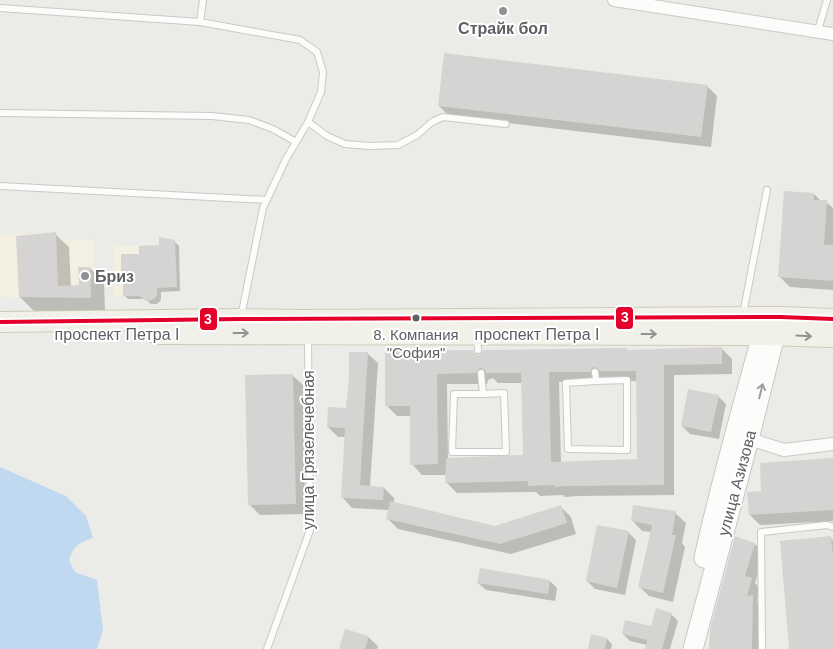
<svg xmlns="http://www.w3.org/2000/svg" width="833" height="649" font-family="Helvetica,sans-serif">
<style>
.commercial{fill:#f3f0e2}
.water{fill:#c0d9f0}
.shadow{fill:#0003;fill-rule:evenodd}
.building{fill:#d5d4d2;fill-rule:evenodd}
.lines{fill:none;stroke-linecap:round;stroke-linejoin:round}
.service-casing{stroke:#c9c9c8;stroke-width:8}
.minor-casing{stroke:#c9c9c8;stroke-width:14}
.secondary-casing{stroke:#c7c7c7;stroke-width:21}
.primary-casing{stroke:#d0cbb8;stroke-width:22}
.service{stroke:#fcfcfb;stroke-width:6}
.minor{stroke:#fcfcfb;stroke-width:12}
.secondary{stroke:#fcfcfb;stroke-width:19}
.primary{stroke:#f1f1e9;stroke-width:20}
.bus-1-casing{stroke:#fff;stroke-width:8}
.bus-1{stroke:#e4002b;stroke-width:4}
.oneway{stroke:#919292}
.oneway2{stroke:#9d9ea0}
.poi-dot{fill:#8f9091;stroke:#fff;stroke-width:2}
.bus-dot{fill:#5d5f63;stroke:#fff;stroke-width:2}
.labels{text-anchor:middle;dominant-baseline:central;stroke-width:4;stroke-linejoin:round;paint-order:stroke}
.bus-label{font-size:15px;fill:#5d5f63;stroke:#fff}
.poi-label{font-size:16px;font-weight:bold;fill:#5d5f63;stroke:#fff}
.street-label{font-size:16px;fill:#5d5f63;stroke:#fff}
.line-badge{stroke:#fff;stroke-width:2}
.badge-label{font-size:14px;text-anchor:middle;font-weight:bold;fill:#fff}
</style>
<rect width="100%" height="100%" fill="#ebebe7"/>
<!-- commercial -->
<path class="commercial" d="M56 232 58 281V239L94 240 93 296 59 298 0 297V235Z
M114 246H139V296H114Z"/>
<!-- water -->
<path class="water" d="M0 467 66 496 86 516 93 538C79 543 74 545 69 560L75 572 97 580 103 630 97 649H0Z"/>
<!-- shadow -->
<path class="shadow" d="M707 86 717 96 711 147 449 116 439 106Z
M814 194 821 201 826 202 833 208V290L790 287 780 277Z
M55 234 69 247 71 287 80 286 90 268 104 282 105 311H34L20 297Z
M175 242 179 246 180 291 161 292V300L157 304H151L145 299H128L124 295V281L122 278 141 256Z
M626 349 628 351 722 349 732 359V374L674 375V495L578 496 565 497 563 495 540 496 536 492 457 493 446 482 447 475H422L412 464 411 416H397L386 405V353L477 356ZM607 377 612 382 638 381V461L561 463 559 382H601L602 379ZM493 378 498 383H523L525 457 448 460 447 384H487L488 380Z
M367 353 378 363 370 487 384 488 394 498V503L495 527 561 507 571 517 576 534 511 554 398 529 387 518 389 510 352 508 342 497 346 437H338L328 427 347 409Z
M292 375 303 385 305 514 260 515 250 505Z
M718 396 726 404 719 439 690 434 682 426Z
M833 459V521L760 525 750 515 763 492Z
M675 513 686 523 682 543 685 547 673 602 649 596 639 586 651 532 642 531 632 520Z
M628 532 636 540 625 595 595 589 587 581Z
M831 538 833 540V649H790Z
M755 544 764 553 755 583 761 589 757 601 762 606 761 649H710Z
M550 581 557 588 555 601 486 590 478 583Z
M671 614 678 621 670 649H646L647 645 630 641 623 634 652 628Z
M368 637 378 646 377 649H341Z
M607 639 612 644 611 649H589Z"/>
<!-- building -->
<path class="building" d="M444 53 708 85 701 137 438 106Z
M784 191 814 193V200H827L824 245H833V281L778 277Z
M56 232 58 286 79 285 78 267H90L91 298 19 297 16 236Z
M159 237 175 240 177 287 157 288V296L152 300 146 301 139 296H123V279H121V254H139V246L159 245Z
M722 347V364L664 365V485L566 486 554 487V485L528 486V481L445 483 446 458 523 455 521 373H486L485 370 481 368 478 369 476 373 437 374 438 464 410 465V406H385V351L473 350 474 353 478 355 481 354 483 350 627 348V350ZM595 367 600 371H636L637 459 551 462 549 372H590L592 368Z
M349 352H368L360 485 384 487 383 500 341 498 345 428 327 427 328 407 346 408 349 377Z
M293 374 296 504 248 505 245 375Z
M688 389 719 395 711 432 681 426Z
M833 458V510L749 515 747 492 761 491 760 463Z
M390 501 495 526 561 505 567 523 500 544 386 519Z
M633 505 676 511 672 535H676L663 593 638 587 652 525 631 521Z
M597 525 629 531 617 588 586 581Z
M735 536 755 543 745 576 752 578 747 596 753 595 752 649H709L710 629Z
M831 536 833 557V649H789L780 541Z
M480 568 550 580 548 594 477 583Z
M656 608 672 613 662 649H645L647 640 622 634 625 620 651 626Z
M345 629 369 636 365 649H339Z
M591 634 607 638 605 649H588Z"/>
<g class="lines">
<!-- service casing -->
<g class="service-casing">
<path id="service" d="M203 0 200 22 300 40 317 52 323 72 321 92 308 122 286 159 263 208 241 317
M0 8 200 22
M818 30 827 0
M0 113 212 116 249 120 273 129 296 142
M308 122 327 136 345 144 370 146 398 145 417 135 432 122 443 117 506 124
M0 186 266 200
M743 314 767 190
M477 338 478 350
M595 372 596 381 627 380V450L568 449 566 383 596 381
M481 373 483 394 504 393 506 452H452L454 394H483
M267 649 310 530 308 338
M762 649 761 532 827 525 833 527"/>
</g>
<!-- minor casing -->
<g class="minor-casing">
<path id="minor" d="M614 0 833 34
M743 437 784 450 833 444"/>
</g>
<!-- secondary casing -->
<g class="secondary-casing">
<path id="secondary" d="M704 558C721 480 743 404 764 328
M693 649 749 439 775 335 780 322"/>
</g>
<!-- primary casing -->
<g class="primary-casing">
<path id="primary" d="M0 322 241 319 303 320 781 317 833 319
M157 334 762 335 833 337"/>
</g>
<!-- service -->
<use href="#service" class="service"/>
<!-- minor -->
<use href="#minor" class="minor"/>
<!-- secondary -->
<use href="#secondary" class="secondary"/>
<!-- primary -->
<use href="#primary" class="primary"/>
<!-- bus-1 casing -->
<g class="bus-1-casing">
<path id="bus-1" d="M0 322 241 319 781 317 833 319"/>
</g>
<!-- bus-1 -->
<use href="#bus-1" class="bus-1"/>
</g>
<!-- one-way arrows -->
<defs><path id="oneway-shaft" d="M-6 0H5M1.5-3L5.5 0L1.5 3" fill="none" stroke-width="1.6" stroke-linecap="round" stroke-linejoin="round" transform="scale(1.25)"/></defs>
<g class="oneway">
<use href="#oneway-shaft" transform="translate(241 333)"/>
<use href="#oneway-shaft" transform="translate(649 334)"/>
<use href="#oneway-shaft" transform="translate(804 336) rotate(3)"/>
</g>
<use class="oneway2" href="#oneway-shaft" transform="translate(761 391) rotate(-76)"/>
<!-- markers -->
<g class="poi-dot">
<circle cx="503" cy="11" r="5"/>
<circle cx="85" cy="276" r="5"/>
</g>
<circle class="bus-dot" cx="416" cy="318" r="4.5"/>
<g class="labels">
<!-- bus labels -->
<g class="bus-label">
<text x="416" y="334">8. Компания<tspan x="416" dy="18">"София"</tspan></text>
</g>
<!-- poi labels -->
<g class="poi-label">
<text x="503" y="28">Страйк бол</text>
<text x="95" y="276" text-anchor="start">Бриз</text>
</g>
<!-- street labels -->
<g class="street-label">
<text x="117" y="334">проспект Петра I</text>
<text x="537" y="334">проспект Петра I</text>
<text transform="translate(308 450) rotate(-90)">улица Грязелечебная</text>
<text transform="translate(737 483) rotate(-75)">улица Азизова</text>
</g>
</g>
<g class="line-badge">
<rect x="615" y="306" width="19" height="24" rx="5" fill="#e4002b"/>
<rect x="199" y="307" width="19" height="24" rx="5" fill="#e4002b"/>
</g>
<g class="badge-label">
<text x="625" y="322">3</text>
<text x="208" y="324">3</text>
</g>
</svg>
